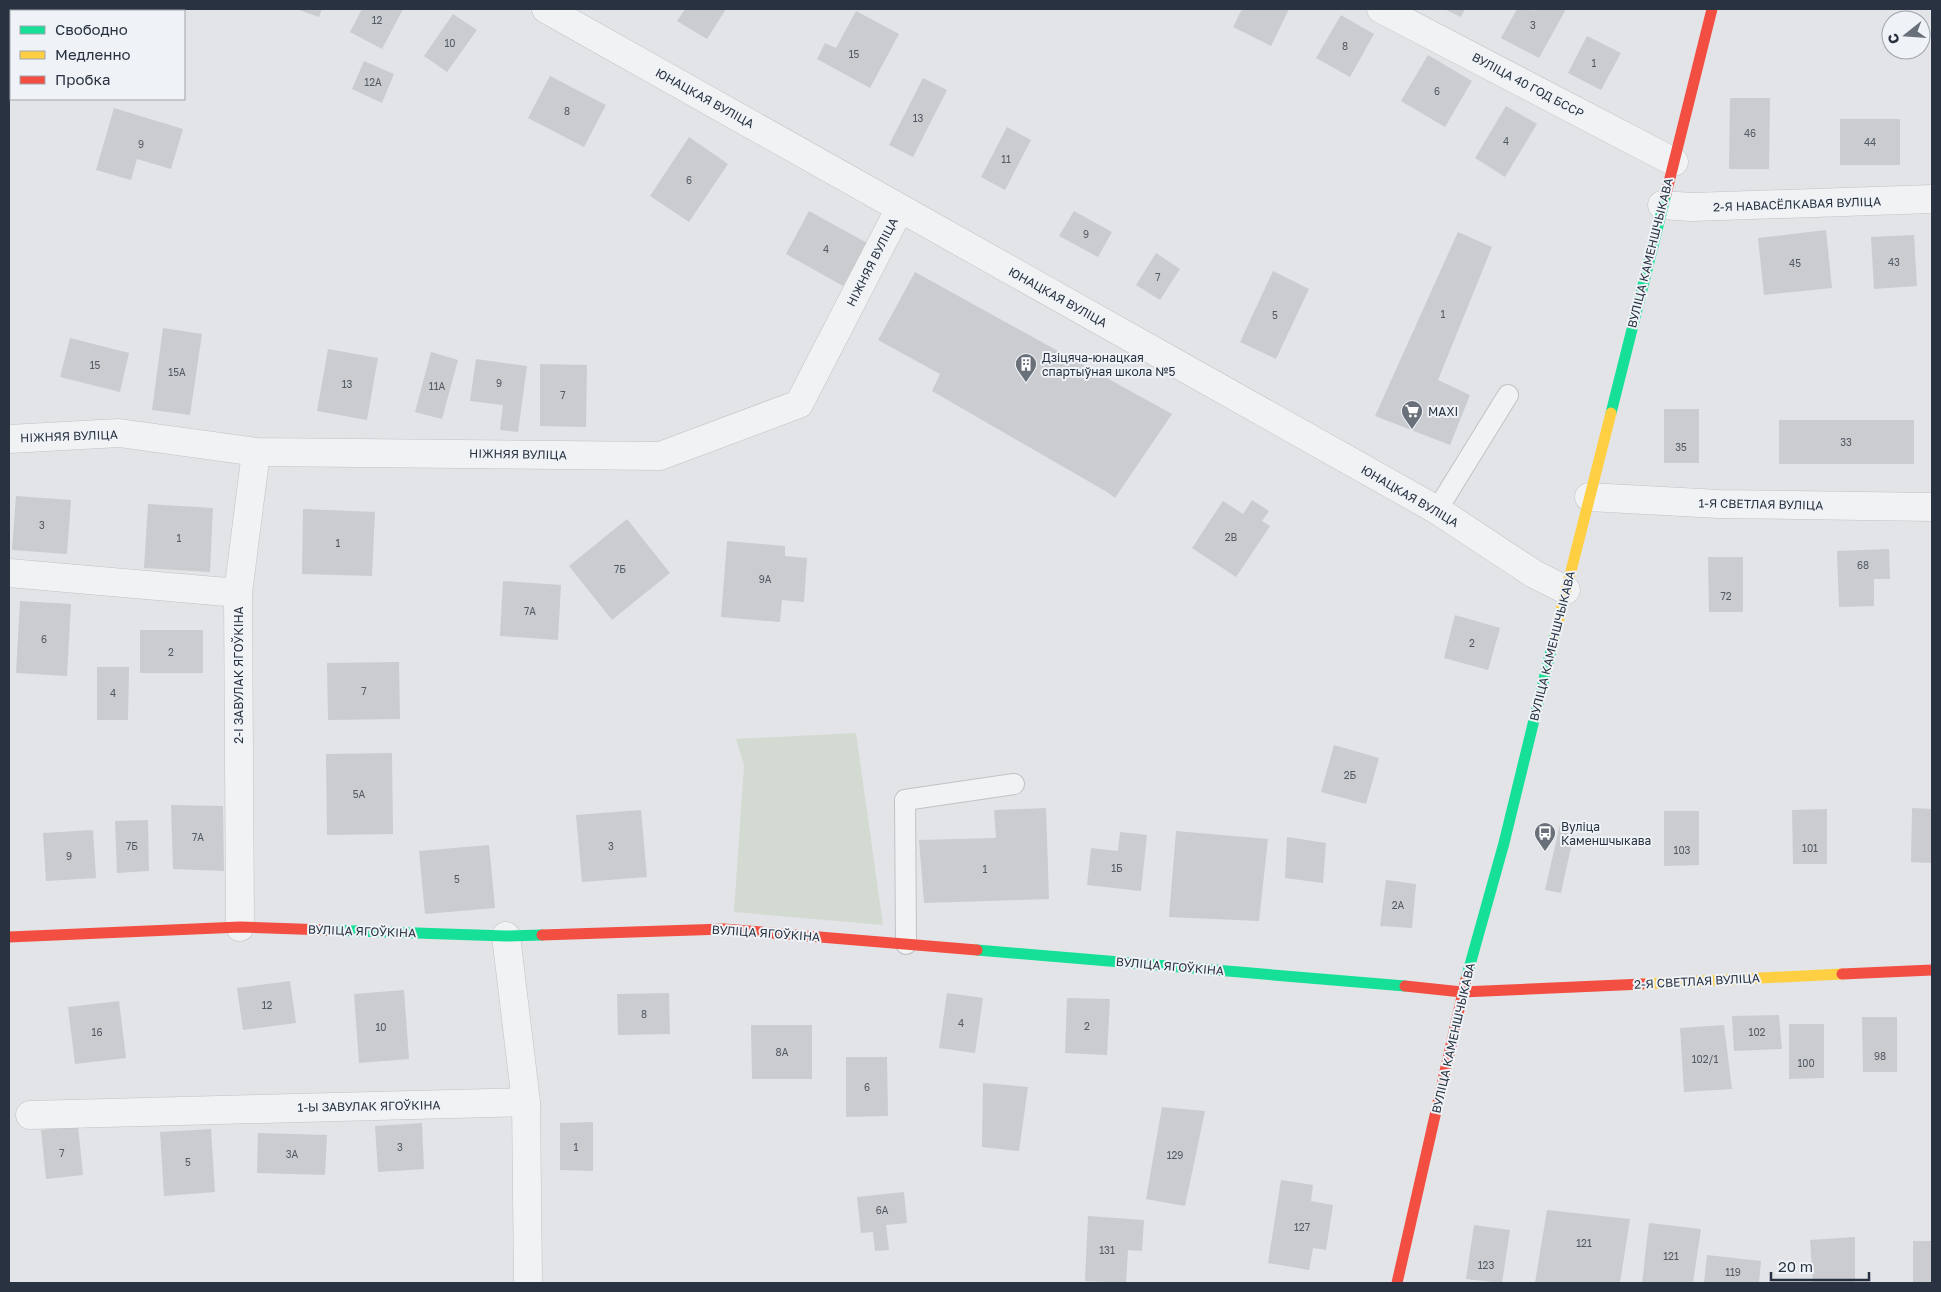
<svg xmlns="http://www.w3.org/2000/svg" width="1941" height="1292" font-family="'Golos Text',sans-serif">
<style>
.green{fill:#d3dad2}
.building{fill:#cacccf}
.lines{fill:none;stroke-linecap:round;stroke-linejoin:round}
.lane-casing{stroke:#c0c2c5;stroke-width:22}
.street-casing{stroke:#c0c2c5;stroke-width:29}
.lane{stroke:#f1f2f3;stroke-width:20}
.street{stroke:#f1f2f3;stroke-width:28}
.fast{stroke:#16e098;stroke-width:11}
.slow{stroke:#ffcf43;stroke-width:11}
.jam{stroke:#f24e42;stroke-width:11}
.labels{text-anchor:middle;dominant-baseline:central;stroke-width:4;stroke-linejoin:round;paint-order:stroke}
.number-label{font-size:10px;fill:#515964}
.street-label{font-size:12px;fill:#283240;stroke:#eff2f6}
.poi-label{font-size:12px;fill:#283240;stroke:#eff2f6;text-anchor:start}
</style>
<rect width="100%" height="100%" fill="#e2e4e7"/>
<!-- green -->
<path class="green" d="M856 733 883 925 734 912 744 765 736 739Z"/>
<!-- building -->
<path class="building" d="M296 9H322L319 17Z
M362 9H403L382 49 350 32Z
M685 9H726L707 39 677 21Z
M1242 9H1289L1271 46 1233 27Z
M1444 9H1465L1461 17Z
M1517 9H1529L1534 11 1535 9H1566L1539 58 1501 38Z
M856 11 899 34 870 88 817 59 825 43 836 48Z
M453 14 477 30 447 72 424 56Z
M1341 15 1374 34 1350 77 1316 58Z
M1587 36 1621 53 1601 90 1568 73Z
M1428 55 1472 81 1445 127 1401 101Z
M364 61 394 74 382 103 352 89Z
M550 76 606 105 584 147 528 118Z
M923 78 947 90 913 157 889 145Z
M1730 98H1770L1769 169H1729Z
M1506 106 1537 124 1505 177 1475 158Z
M114 108 183 129 171 169 137 159 131 180 96 170Z
M1840 119H1900V165H1840Z
M1007 127 1031 140 1005 190 981 177Z
M689 137 728 164 689 222 650 196Z
M809 211 867 243 843 286 786 254Z
M1074 211 1112 232 1098 257 1059 236Z
M1826 230 1832 288 1764 295 1758 238Z
M1458 232 1492 247 1438 380 1470 395 1450 445 1375 416Z
M1914 235 1917 286 1874 289 1871 237Z
M1156 253 1180 269 1160 300 1136 285Z
M1273 271 1309 289 1276 359 1240 342Z
M915 272 1172 414 1115 498 1107 492 932 391 940 374 878 340Z
M163 328 202 334 190 415 152 410Z
M70 338 129 353 120 392 60 377Z
M328 349 378 358 367 420 317 411Z
M431 352 458 360 442 419 415 412Z
M476 359 527 366 518 432 500 430 503 405 470 401Z
M540 364 587 365 586 427 540 426Z
M1664 409H1699V463H1664Z
M1779 420H1914V464H1779Z
M16 496 71 500 67 554 12 550Z
M1252 500 1269 511 1262 521 1270 526 1236 577 1192 548 1223 501 1243 514Z
M148 504 213 508 210 572 144 568Z
M303 509 375 512 372 576 302 574Z
M627 519 670 573 612 620 569 566Z
M727 541 785 546V556L807 558 804 602 782 600 780 622 721 617Z
M1889 549 1890 579H1874V606L1839 607 1837 551Z
M1708 557H1743V612H1709Z
M503 581 561 585 558 640 500 636Z
M20 601 71 604 67 676 16 673Z
M1455 615 1500 628 1488 670 1444 658Z
M140 630H203V673H140Z
M399 662 400 719 328 720 327 663Z
M97 667H129L128 720H97Z
M1334 745 1379 758 1366 804 1321 792Z
M392 753 393 834 327 835 326 754Z
M171 805 223 806 224 871 173 869Z
M1046 808 1049 899 924 903 919 840 996 838 994 810Z
M1912 808 1932 809V863L1911 862Z
M1827 809V864H1793L1792 810Z
M641 810 647 877 582 882 576 815Z
M1664 811H1699V865L1664 866Z
M148 820 149 871 117 873 115 821Z
M1561 820 1576 824 1561 893 1545 890Z
M93 830 96 878 46 881 43 833Z
M1176 831 1268 839 1259 921 1169 917Z
M1120 832 1147 835 1141 891 1087 885 1091 848 1118 851Z
M1287 837 1326 843 1323 883 1285 878Z
M489 845 495 908 425 914 419 851Z
M1386 880 1416 884 1412 928 1380 926Z
M290 981 296 1023 243 1030 237 988Z
M404 990 409 1059 359 1063 354 994Z
M669 993 670 1034 618 1035 617 994Z
M947 993 983 998 975 1053 939 1048Z
M1067 998 1110 999 1107 1055 1065 1053Z
M119 1001 126 1058 75 1064 68 1007Z
M1779 1015 1782 1049 1734 1051 1732 1016Z
M1862 1017H1897V1072H1863Z
M1789 1024H1824V1078L1789 1079Z
M751 1025H812V1079H752Z
M1724 1025 1732 1089 1684 1092 1680 1028Z
M846 1057H887L888 1116 846 1117Z
M983 1083 1028 1087 1019 1151 982 1147Z
M1162 1107 1205 1111 1185 1206 1146 1199Z
M593 1122V1171L560 1170V1123Z
M422 1123 424 1169 378 1172 375 1126Z
M78 1126 83 1175 46 1179 41 1130Z
M211 1129 215 1192 164 1196 160 1132Z
M258 1133 327 1135 325 1175 257 1173Z
M1281 1180 1313 1185 1311 1201 1333 1205 1326 1250 1313 1248 1309 1270 1268 1263Z
M904 1192 907 1223 886 1225 889 1250 875 1251 873 1232 861 1233 857 1197Z
M1547 1210 1630 1219 1620 1283H1535Z
M1088 1216 1144 1220 1142 1251 1128 1250 1126 1283 1085 1281Z
M1649 1223 1701 1229 1693 1283H1642Z
M1474 1225 1510 1230 1502 1283 1466 1279Z
M1855 1237V1283H1813L1810 1240Z
M1913 1241H1932V1283H1913Z
M1707 1255 1761 1261 1759 1283H1704Z"/>
<g class="lines">
<!-- lane casing -->
<g class="lane-casing">
<path id="lane" d="M1437 510 1508 395
M906 944 905 800 1014 784"/>
</g>
<!-- street casing -->
<g class="street-casing">
<path id="street" d="M546 9 1437 510 1534 574 1566 590
M1381 9 1674 162
M1662 205 1692 207 1932 199
M9 439 119 433 256 452 660 456 799 404 900 208
M1589 497 1719 504 1932 507
M9 573 238 593 240 927
M238 593 256 452
M506 936 526 1102
M30 1115 526 1102 528 1283"/>
</g>
<!-- lane -->
<use href="#lane" class="lane"/>
<!-- street -->
<use href="#street" class="street"/>
<!-- fast -->
<path class="fast" d="M1611 413 1666 194
M326 930 506 936 542 935
M977 950 1405 986
M1466 979 1504 843 1555 634"/>
<!-- slow -->
<path class="slow" d="M1555 634 1611 413
M1643 984 1842 974"/>
<!-- jam -->
<path class="jam" d="M1666 194 1712 9
M542 935 724 929 977 950
M9 937 240 927 326 930
M1842 974 1932 970
M1405 986 1462 992 1643 984
M1397 1283 1466 979"/>
</g>
<!-- icons -->
<defs>
<g id="building-pin" transform="scale(1.125)"><path d="M0 17L-7.5 6A9.5 9.5 0 1 1 7.5 6Z" fill="#69707a" stroke="#eff2f6"/><path d="M-4-6H4V6H1V3H-1V6H-4ZM-2.5-4.3h1.7v1.8h-1.7ZM.8-4.3h1.7v1.8H.8ZM-2.5-1h1.7V.8h-1.7ZM.8-1h1.7V.8H.8Z" fill="#fff"/></g>
<g id="supermarket-pin" transform="scale(1.125)"><path d="M0 17L-7.5 6A9.5 9.5 0 1 1 7.5 6Z" fill="#69707a" stroke="#eff2f6"/><path d="M-6-5.5h2.5l.6 2H6L4.5 2H-2.5L-4.4-4H-6ZM-1.5 3.2a1.3 1.3 0 1 0 .1 0ZM3 3.2a1.3 1.3 0 1 0 .1 0Z" fill="#fff"/></g>
<g id="bus-pin" transform="scale(1.125)"><path d="M0 17L-7.5 6A9.5 9.5 0 1 1 7.5 6Z" fill="#69707a" stroke="#eff2f6"/><path d="M-5-6H5V4H4V6H2V4H-2V6H-4V4H-5ZM-3.5-4V0h7V-4ZM-3.5 1.2v1.5H-2V1.2ZM2 1.2v1.5H3.5V1.2Z" fill="#fff"/></g>
</defs>
<g fill-rule="evenodd">
<use href="#building-pin" x="1026" y="364"/>
<use href="#supermarket-pin" x="1412" y="411"/>
<use href="#bus-pin" x="1545" y="833"/>
</g>
<g class="labels">
<!-- number labels -->
<g class="number-label">
<text x="377" y="20">12</text>
<text x="1533" y="25">3</text>
<text x="450" y="43">10</text>
<text x="1345" y="46">8</text>
<text x="854" y="54">15</text>
<text x="1594" y="63">1</text>
<text x="373" y="82">12А</text>
<text x="1437" y="91">6</text>
<text x="567" y="111">8</text>
<text x="918" y="118">13</text>
<text x="1750" y="133">46</text>
<text x="1506" y="141">4</text>
<text x="1870" y="142">44</text>
<text x="141" y="144">9</text>
<text x="1006" y="159">11</text>
<text x="689" y="180">6</text>
<text x="1086" y="234">9</text>
<text x="826" y="249">4</text>
<text x="1894" y="262">43</text>
<text x="1795" y="263">45</text>
<text x="1158" y="277">7</text>
<text x="1443" y="314">1</text>
<text x="1275" y="315">5</text>
<text x="95" y="365">15</text>
<text x="177" y="372">15А</text>
<text x="499" y="383">9</text>
<text x="347" y="384">13</text>
<text x="437" y="386">11А</text>
<text x="563" y="395">7</text>
<text x="1846" y="442">33</text>
<text x="1681" y="447">35</text>
<text x="42" y="525">3</text>
<text x="1231" y="537">2В</text>
<text x="179" y="538">1</text>
<text x="338" y="543">1</text>
<text x="1863" y="565">68</text>
<text x="620" y="569">7Б</text>
<text x="765" y="579">9А</text>
<text x="1726" y="596">72</text>
<text x="530" y="611">7А</text>
<text x="44" y="639">6</text>
<text x="1472" y="643">2</text>
<text x="171" y="652">2</text>
<text x="364" y="691">7</text>
<text x="113" y="693">4</text>
<text x="1350" y="775">2Б</text>
<text x="359" y="794">5А</text>
<text x="198" y="837">7А</text>
<text x="132" y="846">7Б</text>
<text x="611" y="846">3</text>
<text x="1810" y="848">101</text>
<text x="1682" y="850">103</text>
<text x="69" y="856">9</text>
<text x="1117" y="868">1Б</text>
<text x="985" y="869">1</text>
<text x="457" y="879">5</text>
<text x="1398" y="905">2А</text>
<text x="267" y="1005">12</text>
<text x="644" y="1014">8</text>
<text x="961" y="1023">4</text>
<text x="1087" y="1026">2</text>
<text x="381" y="1027">10</text>
<text x="97" y="1032">16</text>
<text x="1757" y="1032">102</text>
<text x="782" y="1052">8А</text>
<text x="1880" y="1056">98</text>
<text x="1705" y="1059">102/1</text>
<text x="1806" y="1063">100</text>
<text x="867" y="1087">6</text>
<text x="400" y="1147">3</text>
<text x="576" y="1147">1</text>
<text x="62" y="1153">7</text>
<text x="292" y="1154">3А</text>
<text x="1175" y="1155">129</text>
<text x="188" y="1162">5</text>
<text x="882" y="1210">6А</text>
<text x="1302" y="1227">127</text>
<text x="1584" y="1243">121</text>
<text x="1107" y="1250">131</text>
<text x="1671" y="1256">121</text>
<text x="1486" y="1265">123</text>
<text x="1733" y="1272">119</text>
</g>
<!-- street labels -->
<g class="street-label">
<text transform="translate(1528 85) rotate(28)">ВУЛІЦА 40 ГОД БССР</text>
<text transform="translate(705 98) rotate(29)">ЮНАЦКАЯ ВУЛІЦА</text>
<text transform="translate(1797 204) rotate(-2)">2-Я НАВАСЁЛКАВАЯ ВУЛІЦА</text>
<text transform="translate(1650 253) rotate(-76)">ВУЛІЦА КАМЕНШЧЫКАВА</text>
<text transform="translate(872 262) rotate(-63)">НІЖНЯЯ ВУЛІЦА</text>
<text transform="translate(1058 297) rotate(29)">ЮНАЦКАЯ ВУЛІЦА</text>
<text transform="translate(69 436) rotate(-2)">НІЖНЯЯ ВУЛІЦА</text>
<text transform="translate(518 454) rotate(1)">НІЖНЯЯ ВУЛІЦА</text>
<text transform="translate(1410 496) rotate(30)">ЮНАЦКАЯ ВУЛІЦА</text>
<text transform="translate(1761 504) rotate(1)">1-Я СВЕТЛАЯ ВУЛІЦА</text>
<text transform="translate(1552 646) rotate(-76)">ВУЛІЦА КАМЕНШЧЫКАВА</text>
<text transform="translate(238 675) rotate(-90)">2-І ЗАВУЛАК ЯГОЎКІНА</text>
<text transform="translate(362 931) rotate(2)">ВУЛІЦА ЯГОЎКІНА</text>
<text transform="translate(766 933) rotate(4)">ВУЛІЦА ЯГОЎКІНА</text>
<text transform="translate(1170 966) rotate(5)">ВУЛІЦА ЯГОЎКІНА</text>
<text transform="translate(1697 981) rotate(-3)">2-Я СВЕТЛАЯ ВУЛІЦА</text>
<text transform="translate(1453 1038) rotate(-77)">ВУЛІЦА КАМЕНШЧЫКАВА</text>
<text transform="translate(369 1106) rotate(-1)">1-Ы ЗАВУЛАК ЯГОЎКІНА</text>
</g>
<!-- poi labels -->
<g class="poi-label">
<text x="1042" y="357">Дзіцяча-юнацкая<tspan x="1042" dy="14">спартыўная школа №5</tspan></text>
<text x="1428" y="411">MAXI</text>
<text x="1561" y="826">Вуліца<tspan x="1561" dy="14">Каменшчыкава</tspan></text>
</g>
</g>
<!-- border -->
<rect width="1941" height="1292" fill="none" stroke="#283240" stroke-width="20"/>
<!-- legend -->
<rect x="10" y="10" width="175" height="90" fill="#eff2f6" stroke="#9fa5ad"/>
<rect x="20" y="26" width="25" height="8" fill="#16e098" stroke="#9fa5ad"/>
<text x="55" y="35" font-size="15" fill="#283240">Свободно</text>
<rect x="20" y="51" width="25" height="8" fill="#ffcf43" stroke="#9fa5ad"/>
<text x="55" y="60" font-size="15" fill="#283240">Медленно</text>
<rect x="20" y="76" width="25" height="8" fill="#f24e42" stroke="#9fa5ad"/>
<text x="55" y="85" font-size="15" fill="#283240">Пробка</text>
<!-- north arrow -->
<g transform="translate(1906 35) rotate(253)"><circle r="24" fill="#eff2f6" stroke="#9fa5ad"/>
<path d="M0-4L9 19L0 12L-9 19Z" fill="#69707a"/>
<text y="-8" font-size="14" font-weight="bold" text-anchor="middle" fill="#283240">С</text>
</g>
<!-- scale -->
<path d="M1771 1272v8h98v-8" fill="none" stroke="#283240" stroke-width="2.5"/>
<text x="1778" y="1272" font-size="15" fill="#283240" stroke="#eff2f6" stroke-width="4" paint-order="stroke">20 m</text>
</svg>
